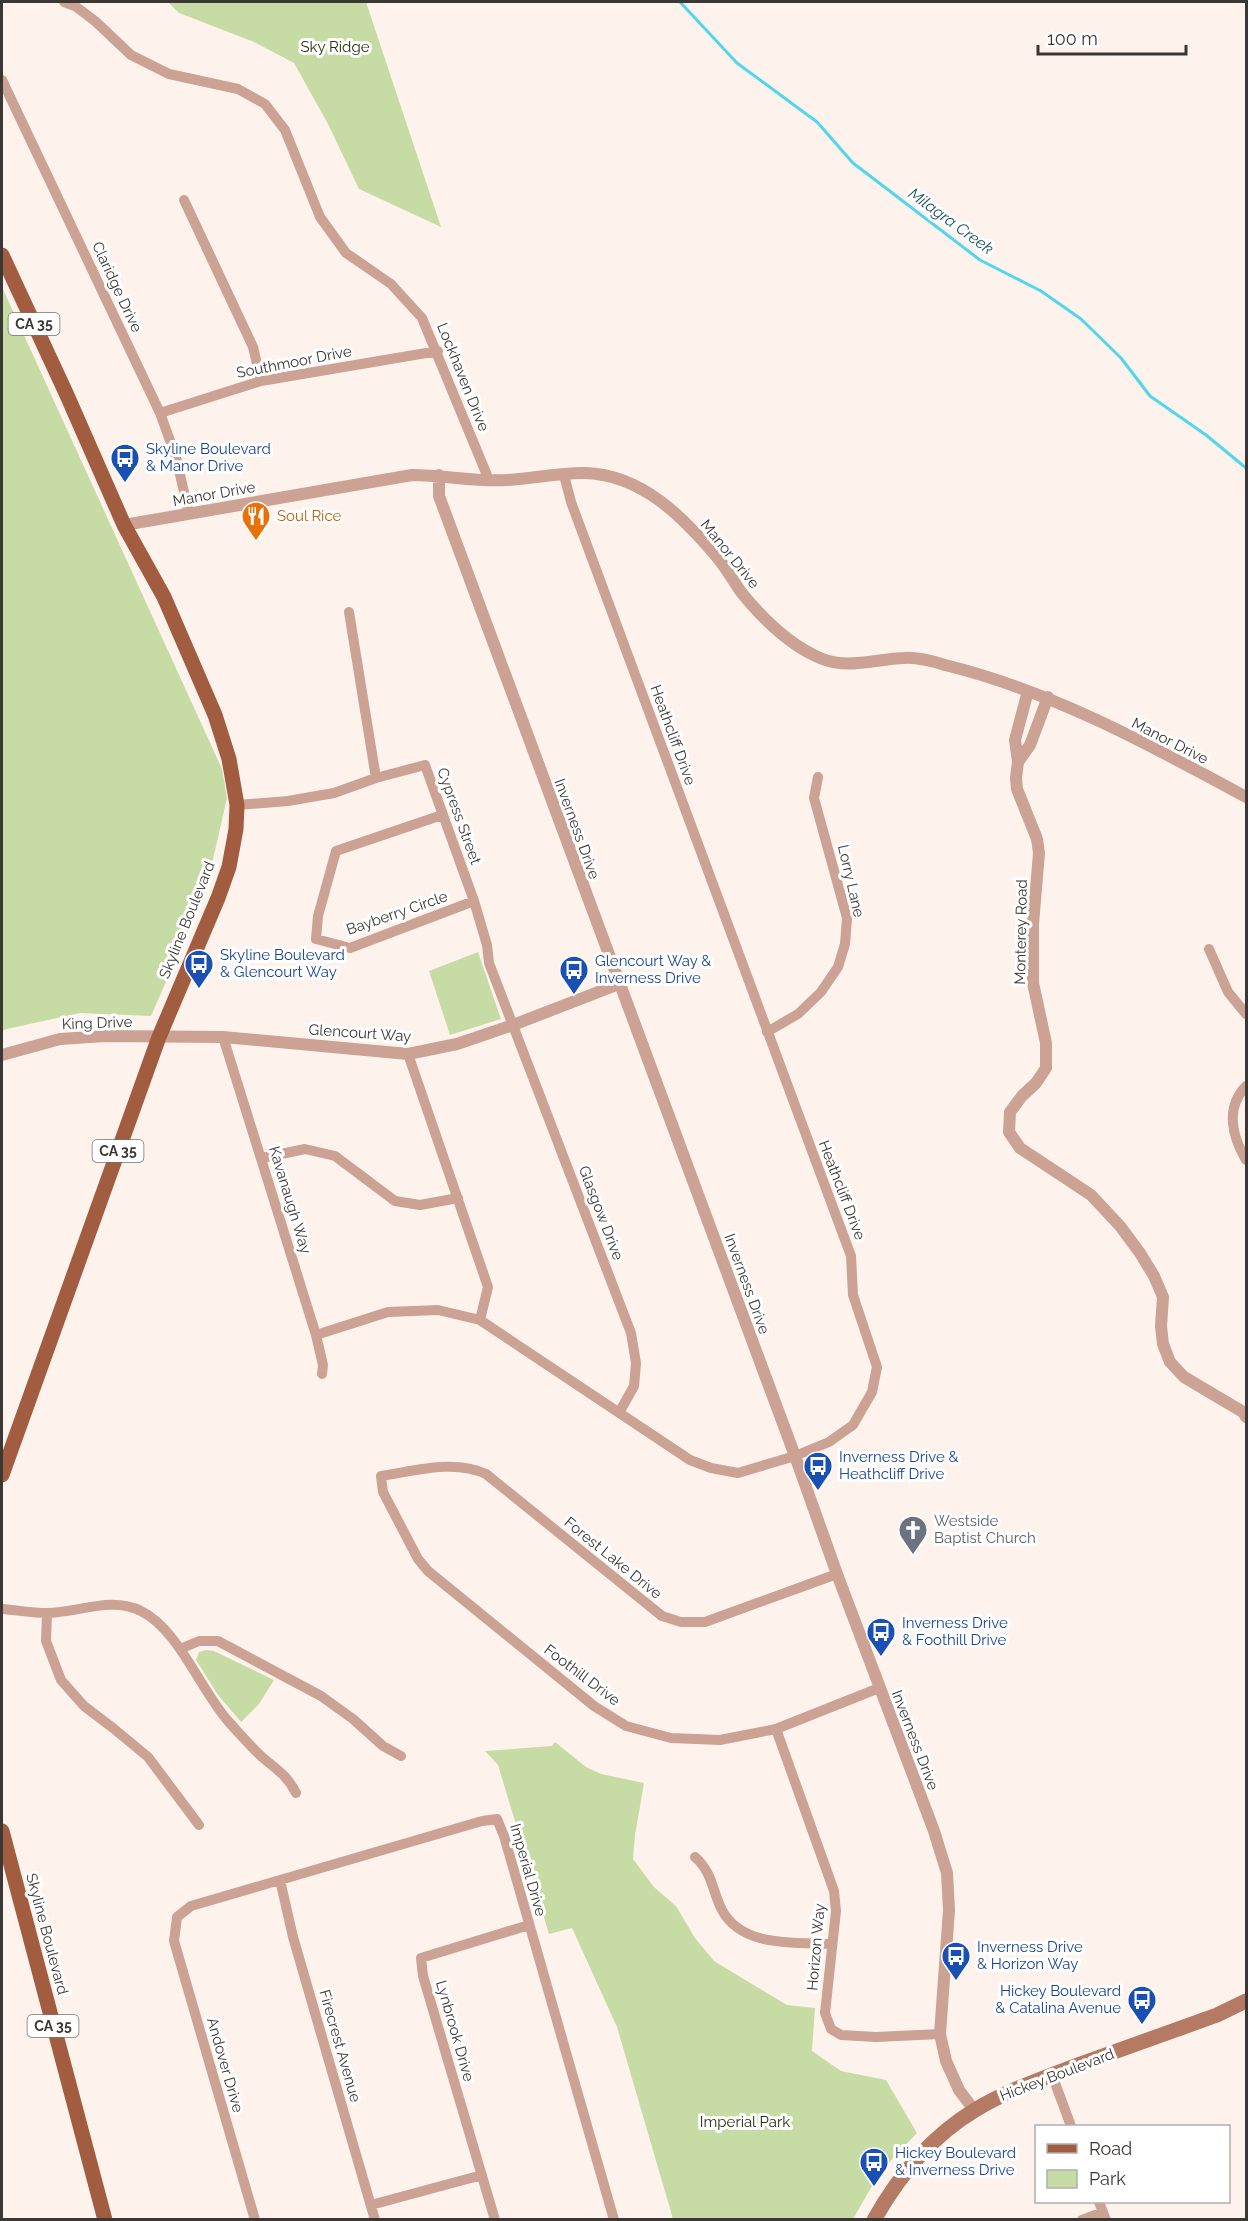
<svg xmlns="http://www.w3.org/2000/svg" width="1248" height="2221" font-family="Raleway,sans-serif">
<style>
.green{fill:#c7dca4}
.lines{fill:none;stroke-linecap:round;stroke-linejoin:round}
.stream{stroke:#50d7ee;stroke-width:3}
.minor{stroke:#cba293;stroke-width:10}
.tertiary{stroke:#cba293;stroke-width:12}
.secondary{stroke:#b47a63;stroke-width:15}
.primary{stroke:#a25c40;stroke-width:15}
.labels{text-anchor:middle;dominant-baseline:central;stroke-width:6;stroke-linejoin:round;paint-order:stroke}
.shield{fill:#fff;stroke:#767371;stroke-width:1.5}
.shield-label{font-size:14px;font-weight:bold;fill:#3b3734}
.park-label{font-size:15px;fill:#26320d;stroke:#fff}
.street-label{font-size:15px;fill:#3b3734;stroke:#fff}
.transit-label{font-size:15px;fill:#164399;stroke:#fff;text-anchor:start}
.food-label{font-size:15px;fill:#c56008;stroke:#fff;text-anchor:start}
.worship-label{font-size:15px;fill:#5b616d;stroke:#fff;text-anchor:start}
.water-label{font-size:16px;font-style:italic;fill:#1c545e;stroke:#fff}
</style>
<rect width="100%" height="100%" fill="#fdf3ec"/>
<!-- green -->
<path class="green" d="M168 2H366L441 227 359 189 328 124 294 63 254 42 179 13Z
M2 287 222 769 227 798 206 890 151 1016 80 1013 7 1029 2 1031Z
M478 952 501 1019 450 1035 429 971Z
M206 1650 214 1651 274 1680 259 1704 241 1722 218 1695 196 1660 199 1652Z
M555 1742 586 1767 601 1774 644 1783 635 1835 633 1859 654 1887 676 1906 695 1938 714 1961 787 2005 815 2008 812 2051 841 2071 886 2080 917 2133 880 2172 853 2219H673L617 2027 572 1928 549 1934 498 1765 485 1751 552 1746Z"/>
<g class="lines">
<!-- stream -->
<path class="stream" d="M680 2 737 63 817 122 853 163 980 260 1041 291 1081 319 1121 358 1150 396 1206 435 1246 468"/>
<!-- minor -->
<path class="minor" d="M64 2 75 6 95 21 131 55 169 74 238 89 265 104 285 130 320 217 346 253 391 284 422 318 489 480
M2 80 160 413 176 457 189 514
M184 200 253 347 261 381
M160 413 261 381 438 351
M349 612 376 778
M237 805 288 801 334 793 376 778 425 765 474 901 487 945 489 963 631 1333 636 1363 634 1386 619 1413
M442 815 336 851 318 916 316 939 350 948 474 901
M1209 949 1228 992 1246 1014
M767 1032 798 1014 821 992 838 967 845 944 847 918 814 798 818 777
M223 1037 316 1335 323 1365 322 1374
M408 1054 488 1287 480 1320
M1246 1086C1225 1108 1232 1136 1246 1160
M262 1158 305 1149 335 1156 395 1201 420 1205 458 1198
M316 1335 388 1312 438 1310 480 1320 690 1460 711 1468 738 1473 795 1456 829 1442 853 1425 872 1392 877 1367 853 1295 851 1256 571 502 564 475
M837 1574 705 1622H681L662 1616 486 1474C454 1459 415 1471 381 1476L383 1492 418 1559 428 1571 594 1706 626 1726 671 1738 720 1740 776 1729 879 1688
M2 1609C17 1610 32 1613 47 1613 78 1613 111 1596 141 1611 178 1629 200 1689 228 1721 239 1733 250 1746 262 1757 276 1769 288 1776 296 1793
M47 1613 46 1641 61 1680 84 1706 113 1728 148 1757 199 1825
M180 1649 199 1641H218L321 1696 353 1719 383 1746 401 1756
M776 1729 834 1891 836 1911 825 2013 831 2029 841 2035 876 2037 940 2034
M695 1857C713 1873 712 1891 722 1910 742 1948 796 1942 832 1944
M280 1880 293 1937 375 2220
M1052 2075 1071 2126
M1099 2202 1106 2220
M371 2205 482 2175
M255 2220 174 1941 177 1917 191 1906 482 1821 497 1819 504 1836 614 2220
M495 2220 423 1976 421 1958 529 1925
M1082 2220 1103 2212"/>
<!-- tertiary -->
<path class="tertiary" d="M439 475V496L795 1456 837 1574 934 1831 947 1873 949 1910 940 2034 946 2061 959 2090 974 2110
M124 525 412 475C444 475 475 482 507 480 533 479 560 472 586 473 642 475 683 517 717 557 726 568 733 580 741 592 762 618 789 645 820 658 847 670 875 659 904 658 917 657 932 661 945 665 1052 691 1150 745 1246 797
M1028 691 1015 740 1018 762 1016 778 1017 789 1037 839 1039 853 1033 924V983L1046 1043V1068L1036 1083 1022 1096 1010 1112 1009 1132 1020 1148 1091 1195 1120 1226 1140 1253 1154 1276 1163 1297 1161 1326 1163 1344 1170 1362 1184 1377 1243 1412 1246 1417
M1018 762 1030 745 1048 697
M2 1055 60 1039 105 1036 223 1037 408 1054 457 1044 513 1025 619 984"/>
<!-- secondary -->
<path class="secondary" d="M874 2220C898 2177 932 2136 975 2110 1006 2091 1041 2079 1075 2066 1122 2049 1170 2032 1217 2015L1246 2001"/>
<!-- primary -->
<path class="primary" d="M2 255 66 393 124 525 164 597 215 715 229 759 237 805 236 829 229 867 218 898 159 1037 2 1475
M2 1831 105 2220"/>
</g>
<!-- icons -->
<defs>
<g id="bus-pin" transform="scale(1.5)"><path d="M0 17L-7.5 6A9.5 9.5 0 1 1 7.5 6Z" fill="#1a4fb4" stroke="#fff"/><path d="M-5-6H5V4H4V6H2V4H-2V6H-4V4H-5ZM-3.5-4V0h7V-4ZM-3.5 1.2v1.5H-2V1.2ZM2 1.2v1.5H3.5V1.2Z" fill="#fff"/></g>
<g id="restaurant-pin" transform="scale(1.5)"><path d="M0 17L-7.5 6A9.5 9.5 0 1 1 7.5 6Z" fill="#e8710a" stroke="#fff"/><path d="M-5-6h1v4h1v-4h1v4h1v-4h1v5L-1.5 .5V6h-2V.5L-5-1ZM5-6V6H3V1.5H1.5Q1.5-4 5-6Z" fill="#fff"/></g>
<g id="church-pin" transform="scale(1.5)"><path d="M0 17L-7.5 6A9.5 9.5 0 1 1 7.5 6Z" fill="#6b7280" stroke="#fff"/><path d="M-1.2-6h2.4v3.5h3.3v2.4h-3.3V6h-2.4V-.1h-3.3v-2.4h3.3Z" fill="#fff"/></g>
</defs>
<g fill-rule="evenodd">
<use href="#bus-pin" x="125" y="458"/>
<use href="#restaurant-pin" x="256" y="516"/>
<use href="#bus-pin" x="199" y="964"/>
<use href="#bus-pin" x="574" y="970"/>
<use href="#bus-pin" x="818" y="1466"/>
<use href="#church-pin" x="913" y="1530"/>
<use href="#bus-pin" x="881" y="1632"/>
<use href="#bus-pin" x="956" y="1956"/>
<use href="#bus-pin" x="1142" y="2000"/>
<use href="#bus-pin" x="874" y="2162"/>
</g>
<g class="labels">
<!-- shield labels -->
<g class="shield">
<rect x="8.5" y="313" width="51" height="22" rx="4.5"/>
<rect x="92.5" y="1140" width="51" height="22" rx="4.5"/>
<rect x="27.5" y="2015" width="51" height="22" rx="4.5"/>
</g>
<g class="shield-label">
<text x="34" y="324">CA 35</text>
<text x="118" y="1151">CA 35</text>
<text x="53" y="2026">CA 35</text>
</g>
<!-- park labels -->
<g class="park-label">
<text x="335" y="47">Sky Ridge</text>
<text x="745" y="2122">Imperial Park</text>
</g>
<!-- street labels -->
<g class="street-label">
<text transform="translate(117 287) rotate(65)">Claridge Drive</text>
<text transform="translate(294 362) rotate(-11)">Southmoor Drive</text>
<text transform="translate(463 377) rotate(68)">Lockhaven Drive</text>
<text transform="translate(214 494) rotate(-10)">Manor Drive</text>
<text transform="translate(730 554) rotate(51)">Manor Drive</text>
<text transform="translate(673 735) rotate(70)">Heathcliff Drive</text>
<text transform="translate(1170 741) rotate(27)">Manor Drive</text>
<text transform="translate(459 816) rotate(70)">Cypress Street</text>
<text transform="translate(577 829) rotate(70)">Inverness Drive</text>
<text transform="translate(851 881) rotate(77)">Lorry Lane</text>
<text transform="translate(397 913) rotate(-19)">Bayberry Circle</text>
<text transform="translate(187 920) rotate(-68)">Skyline Boulevard</text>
<text transform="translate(1021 932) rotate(-89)">Monterey Road</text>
<text transform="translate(97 1023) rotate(-2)">King Drive</text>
<text transform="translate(360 1033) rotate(4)">Glencourt Way</text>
<text transform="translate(842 1190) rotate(69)">Heathcliff Drive</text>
<text transform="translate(290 1200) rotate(73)">Kavanaugh Way</text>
<text transform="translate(601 1213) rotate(69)">Glasgow Drive</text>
<text transform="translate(747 1284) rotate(70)">Inverness Drive</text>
<text transform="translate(613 1558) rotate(39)">Forest Lake Drive</text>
<text transform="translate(582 1675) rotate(37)">Foothill Drive</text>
<text transform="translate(915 1740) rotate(69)">Inverness Drive</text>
<text transform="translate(528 1870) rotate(74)">Imperial Drive</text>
<text transform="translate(47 1934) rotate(75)">Skyline Boulevard</text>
<text transform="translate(816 1947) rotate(-85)">Horizon Way</text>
<text transform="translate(455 2031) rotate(74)">Lynbrook Drive</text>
<text transform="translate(340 2046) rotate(74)">Firecrest Avenue</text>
<text transform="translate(225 2065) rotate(74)">Andover Drive</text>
<text transform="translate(1057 2075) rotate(-21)">Hickey Boulevard</text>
</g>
<!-- transit labels -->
<g class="transit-label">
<text x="146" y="449">Skyline Boulevard<tspan x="146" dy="17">&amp; Manor Drive</tspan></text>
<text x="220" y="955">Skyline Boulevard<tspan x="220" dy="17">&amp; Glencourt Way</tspan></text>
<text x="595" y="961">Glencourt Way &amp;<tspan x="595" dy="17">Inverness Drive</tspan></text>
<text x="839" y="1457">Inverness Drive &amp;<tspan x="839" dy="17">Heathcliff Drive</tspan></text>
<text x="902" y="1623">Inverness Drive<tspan x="902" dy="17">&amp; Foothill Drive</tspan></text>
<text x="977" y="1947">Inverness Drive<tspan x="977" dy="17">&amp; Horizon Way</tspan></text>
<text x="1121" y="1991" text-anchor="end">Hickey Boulevard<tspan x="1121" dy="17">&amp; Catalina Avenue</tspan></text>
<text x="895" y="2153">Hickey Boulevard<tspan x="895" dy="17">&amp; Inverness Drive</tspan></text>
</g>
<!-- food labels -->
<g class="food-label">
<text x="277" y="516">Soul Rice</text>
</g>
<!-- worship labels -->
<g class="worship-label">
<text x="934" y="1521">Westside<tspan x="934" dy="17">Baptist Church</tspan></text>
</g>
<!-- water labels -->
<g class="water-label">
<text transform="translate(951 221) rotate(36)">Milagra Creek</text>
</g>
</g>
<!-- border -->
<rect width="1248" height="2221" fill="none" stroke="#3b3734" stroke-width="6"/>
<!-- legend -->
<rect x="1035" y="2125" width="195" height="78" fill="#ffffff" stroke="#b1afae" stroke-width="1.5"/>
<rect x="1047" y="2144" width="30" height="9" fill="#a25c40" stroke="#b1afae" stroke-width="1.5"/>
<text x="1089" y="2155" font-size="18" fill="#3b3734">Road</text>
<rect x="1047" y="2170" width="30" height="18" fill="#c7dca4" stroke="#b1afae" stroke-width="1.5"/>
<text x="1089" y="2185" font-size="18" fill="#3b3734">Park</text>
<!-- scale -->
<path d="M1038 45v9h148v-9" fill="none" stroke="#3b3734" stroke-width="3"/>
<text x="1047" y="45" font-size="18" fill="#3b3734" stroke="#ffffff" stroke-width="4.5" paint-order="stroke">100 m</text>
</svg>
